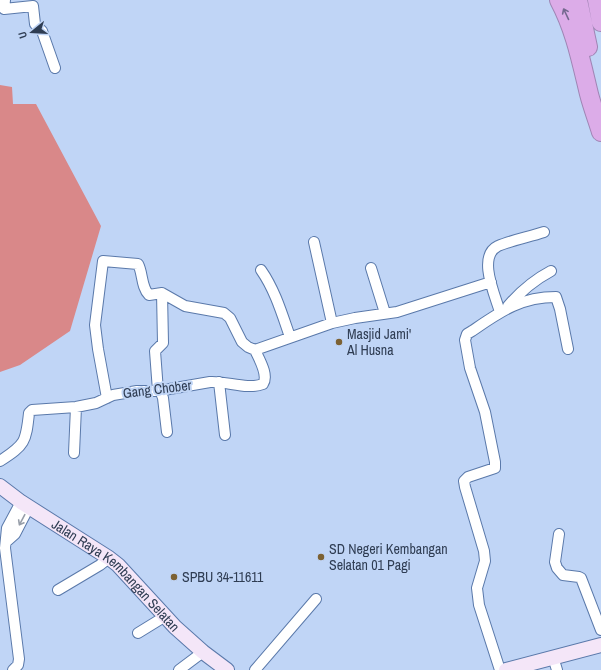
<svg xmlns="http://www.w3.org/2000/svg" width="601" height="670" font-family="'Archivo Narrow',sans-serif">
<style>
.green{fill:#d98889}
.lines{fill:none;stroke-linecap:round;stroke-linejoin:round}
.street-casing{stroke:#5a79aa;stroke-width:12}
.secondary-casing{stroke:#5a79aa;stroke-width:16}
.highway-casing{stroke:#9f85b4;stroke-width:20}
.street{stroke:#fff;stroke-width:10}
.secondary{stroke:#f4e6f8;stroke-width:14}
.highway{stroke:#dcace8;stroke-width:18}
.oneway{stroke:#74698f}
.oneway2{stroke:#979ea9}
.poi-dot{fill:#7c6133;stroke:#c0d5f6;stroke-width:1.5}
.labels{text-anchor:middle;dominant-baseline:central;stroke-width:4;stroke-linejoin:round;paint-order:stroke}
.poi-label{font-size:14px;fill:#2f3d53;stroke:#c0d5f6;text-anchor:start}
.street-label{font-size:14px;fill:#2f3d53;stroke:#c0d5f6}
</style>
<rect width="100%" height="100%" fill="#c0d5f6"/>
<!-- green -->
<path class="green" d="M0 85 12 87 13 104H36L101 226 70 331 20 365 0 372Z"/>
<g class="lines">
<!-- street casing -->
<g class="street-casing">
<path id="street" d="M5 0 4 9 33 6 35 24 42 31 55 68
M314 242 332 323
M371 268 385 313
M261 270C275 290 282 314 290 337
M508 306C520 292 534 280 551 271
M500 312C495 295 477 256 498 246 512 240 529 237 544 232
M255 350 332 323 355 318 397 312 491 282
M219 382 225 435
M160 390 163 398 167 432
M158 391 155 351 163 343 162 293
M107 398 98 349 95 325 103 261 138 264C143 273 141 287 149 295L162 293 185 306 224 313 230 318 242 342 248 347 255 350
M74 453 76 407
M0 461C25 445 26 442 29 413L32 410 76 407 96 403 113 395 137 391H158L210 382C227 381 247 390 263 384 269 375 259 359 255 350
M559 534 555 562 557 568 563 575 579 577 581 578 601 630
M6 542 15 534 29 507
M58 590 100 565 109 558
M138 633 164 617
M553 657 557 670
M13 670 18 665 19 659 5 548 7 528 21 502
M179 670 203 652
M255 670 316 599
M500 670 479 605 477 588 485 561 484 551 465 487 464 481 468 477 495 468V462L485 412 470 368 465 340 467 334 472 331C500 312 520 297 556 297L560 309 568 349"/>
</g>
<!-- secondary casing -->
<g class="secondary-casing">
<g id="secondary">
<path id="s1" d="M0 486 21 502 109 558 118 565 175 627 203 652 227 670"/>
<path d="M506 670 601 645"/>
</g>
</g>
<!-- highway casing -->
<g class="highway-casing">
<path id="highway" d="M559 0C575 30 581 61 589 94 592 106 597 119 601 132
M578 0 588 47
M597 0 601 22"/>
</g>
<!-- street -->
<use href="#street" class="street"/>
<!-- secondary -->
<use href="#secondary" class="secondary"/>
<!-- highway -->
<use href="#highway" class="highway"/>
</g>
<!-- one-way arrows -->
<defs><path id="oneway-shaft" d="M-6 0H5M1.5-3L5.5 0L1.5 3" fill="none" stroke-width="1.6" stroke-linecap="round" stroke-linejoin="round"/></defs>
<use class="oneway" href="#oneway-shaft" transform="translate(566 14) rotate(-115)"/>
<use class="oneway2" href="#oneway-shaft" transform="translate(22 520) rotate(118)"/>
<!-- markers -->
<g class="poi-dot">
<circle cx="339" cy="342" r="4"/>
<circle cx="321" cy="557" r="4"/>
<circle cx="174" cy="577" r="4"/>
</g>
<g class="labels">
<!-- poi labels -->
<g class="poi-label">
<text x="347" y="334">Masjid Jami'<tspan x="347" dy="16">Al Husna</tspan></text>
<text x="329" y="549">SD Negeri Kembangan<tspan x="329" dy="16">Selatan 01 Pagi</tspan></text>
<text x="182" y="577">SPBU 34-11611</text>
</g>
<!-- street labels -->
<g class="street-label">
<text transform="translate(157 389) rotate(-7)">Gang Chober</text>
<text stroke="none"><textPath href="#s1" startOffset="147">Jalan Raya Kembangan Selatan</textPath></text>
</g>
</g>
<!-- north arrow -->
<g transform="translate(32 32) rotate(252)" stroke="#c0d5f6" stroke-width="3" paint-order="stroke">
<path d="M0-3L7 15L0 10L-7 15Z" fill="#2f3d53"/>
<text y="-6" font-size="11" font-weight="bold" text-anchor="middle" fill="#2f3d53">U</text>
</g>
</svg>
